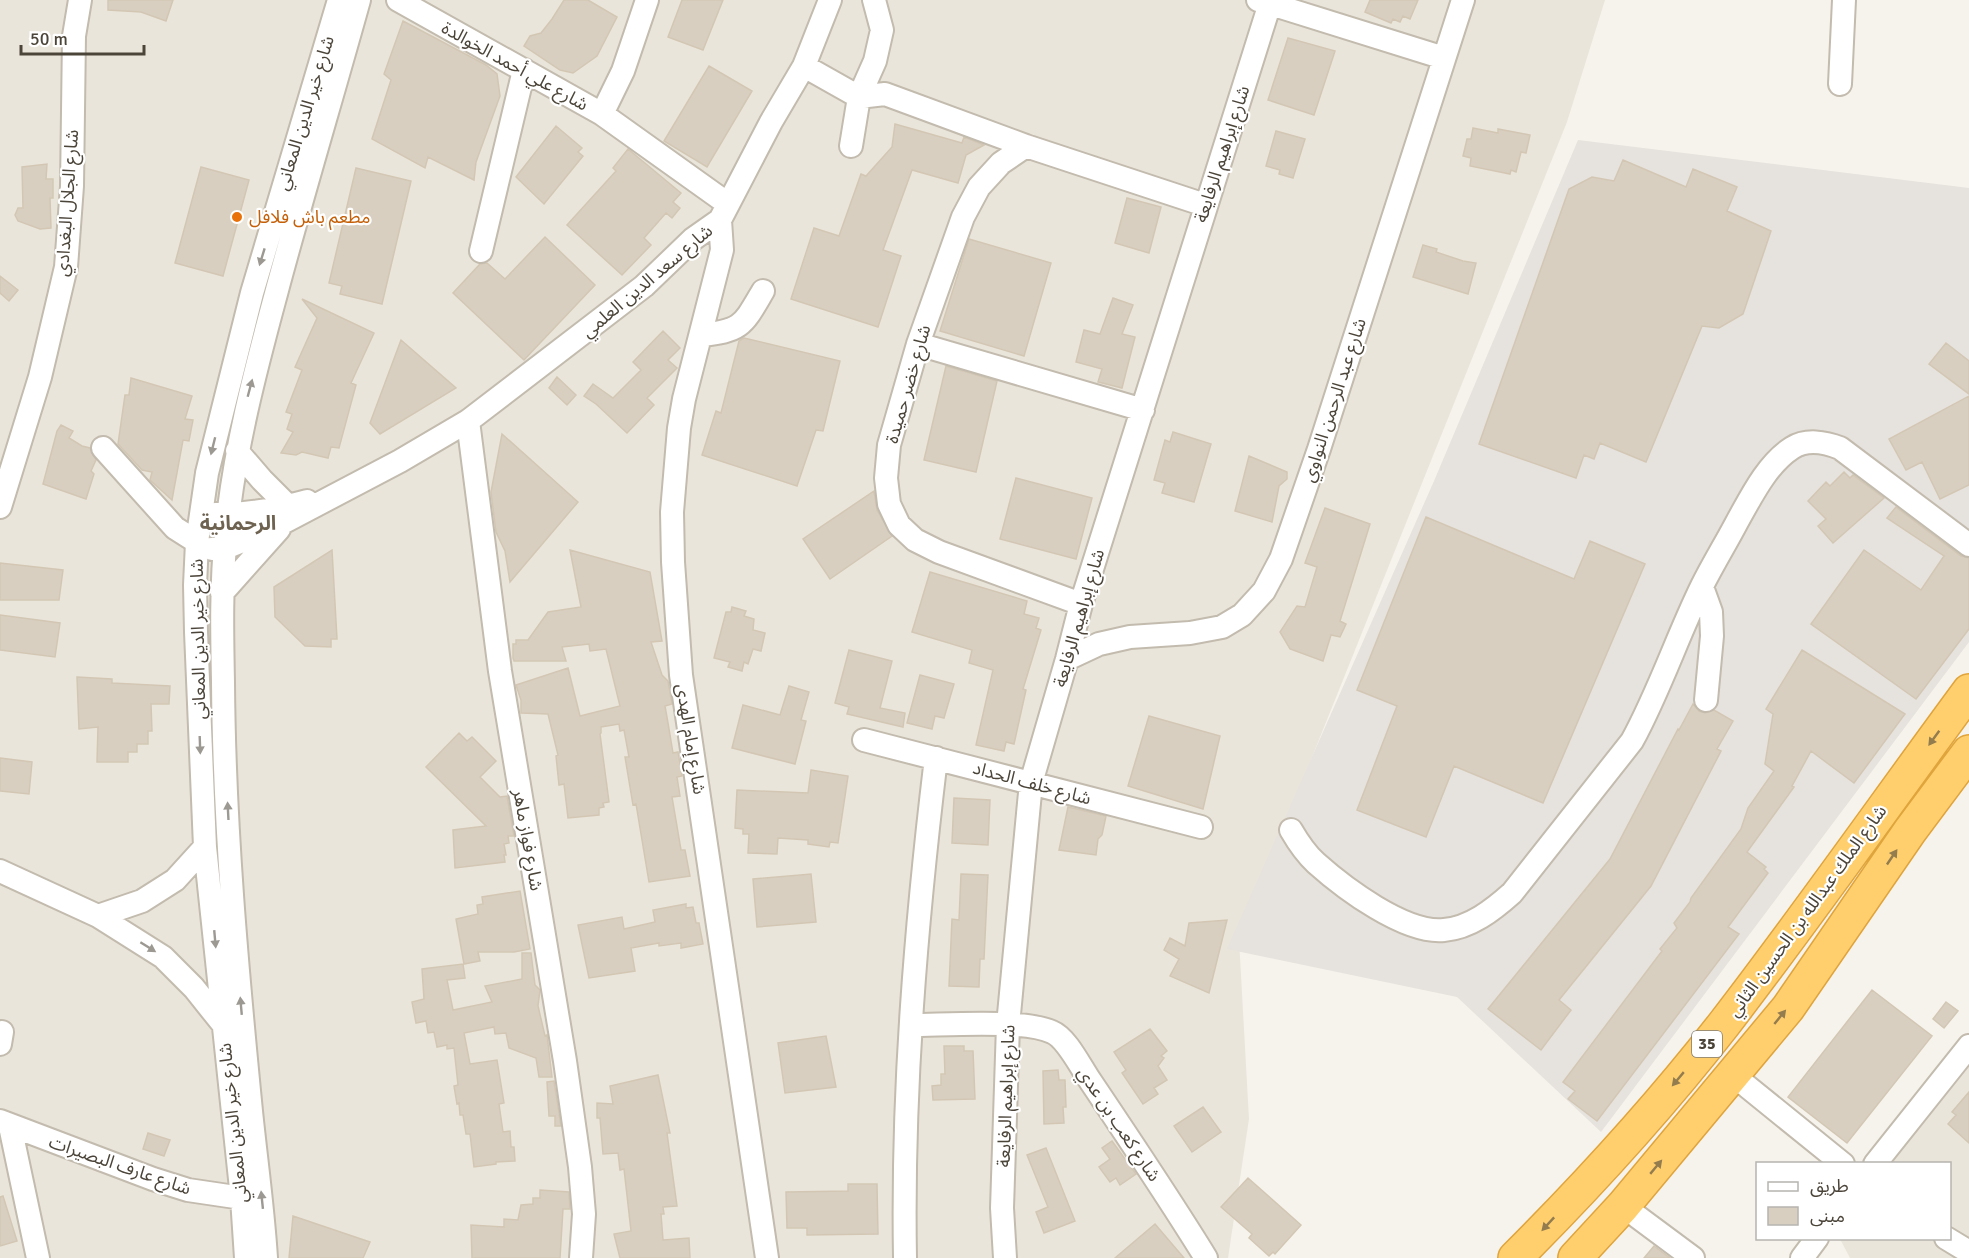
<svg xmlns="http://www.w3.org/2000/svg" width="1969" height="1258" font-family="Signika,'Noto Sans Arabic',sans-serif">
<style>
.residential{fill:#eae5da}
.industrial{fill:#e6e2dd}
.building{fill:#d8cfc1;stroke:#d3c7b4;stroke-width:1.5}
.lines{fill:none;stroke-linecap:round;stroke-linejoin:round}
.minor-casing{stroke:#c2bbae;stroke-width:26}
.highway-casing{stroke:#e0a43c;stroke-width:36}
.minor{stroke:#fff;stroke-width:22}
.highway{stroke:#ffcf6e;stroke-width:33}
.oneway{fill:#9c9892}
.oneway2{fill:#937c4e}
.food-dot{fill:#e8710a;stroke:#fff;stroke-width:2}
.labels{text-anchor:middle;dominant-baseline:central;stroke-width:4.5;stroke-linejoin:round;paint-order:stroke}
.shield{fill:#fff;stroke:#817c74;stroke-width:1.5}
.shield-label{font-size:16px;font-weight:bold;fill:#4b4439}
.street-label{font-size:18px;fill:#4b4439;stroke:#fff}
.food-label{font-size:18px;fill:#c56008;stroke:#fff;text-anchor:start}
.neighbourhood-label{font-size:20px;font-weight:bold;fill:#6e6250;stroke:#fff}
</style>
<rect width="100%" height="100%" fill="#f6f3ec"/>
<!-- residential -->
<path class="residential" d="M0 0H1605L1567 122 1239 939 1249 1119 1228 1258H0Z
M1969 1062V1258H1850L1840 1239 1950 1238V1164L1891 1163Z"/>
<!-- industrial -->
<path class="industrial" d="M1578 140 1969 188V642L1601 1132 1457 997 1227 949 1434 481Z"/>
<!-- building -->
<path class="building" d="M108 0H173L166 21 141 12 108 10Z
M564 0H588L617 17 597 56 573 73 560 70 524 46 530 36 541 33 552 19Z
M682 0H723L703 50 668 37Z
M1370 0H1418L1410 19 1403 16 1400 22 1393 19 1391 23 1365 12Z
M403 21 486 65 497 74 500 96 476 162 474 180 428 157 425 168 372 139 391 80 384 74Z
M1288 38 1335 51 1314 115 1268 100Z
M709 66 752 91 707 167 664 141Z
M895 124 962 143 964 137 984 145 966 155 958 183 912 170 883 250 901 256 878 327 791 299 814 228 839 236 861 174 866 176 892 147Z
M556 126 582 148 578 152 583 156 544 204 516 177Z
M1473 128 1498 133V129L1530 135 1526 153 1521 152 1516 172 1511 170 1510 174 1470 166 1471 158 1463 156 1467 139H1471Z
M1276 131 1305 139 1293 178 1279 174 1280 170 1266 166Z
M628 149 681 193 673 202 680 208 672 218 666 213 644 238 651 245 622 275 567 225 616 171 613 168Z
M1623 160 1686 187 1693 169 1737 187 1727 211 1771 231 1743 314 1719 328 1702 326 1646 462 1600 443 1594 459 1584 455 1576 478 1479 444 1569 189 1592 177 1614 181Z
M47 164 46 179H53V198H50L51 228 40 229 18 221 15 215 18 208H23L22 167Z
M201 167 249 180 223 276 175 263Z
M356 168 411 181 382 304 340 294 342 286 329 283Z
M1127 198 1161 207 1149 253 1115 243Z
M545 237 595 285 524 360 453 293 480 264 487 263 505 279Z
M969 239 1051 263 1024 356 940 331Z
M1423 245 1437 249 1436 252 1463 261 1476 263 1468 294 1413 277Z
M0 276 18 290 9 301 0 293Z
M1113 298 1133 305 1122 334 1135 337 1122 388 1098 382 1102 369 1076 362 1084 330 1100 334Z
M302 299 374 333 351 383 356 385 339 448 331 447 328 458 302 452 296 455 281 453 293 432 287 429 292 414 286 412 302 370 295 367 317 318Z
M663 331 680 348 668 360 677 368 647 398 654 405 627 433 596 404 584 396 593 384 613 398 641 370 633 362Z
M744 338 840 361 823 431 816 430 797 486 702 455 716 411 721 413 739 341Z
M401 340 456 388 380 434 370 423Z
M1946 343 1969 361V394L1929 364Z
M946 366 997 381 976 472 924 460Z
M557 377 576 395 567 405 549 388Z
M131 378 192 396 185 419 193 420 189 441 183 440 172 500 150 480 152 472 142 470 118 444 125 395H129Z
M1969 396V485L1940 499 1922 462 1906 470 1889 439Z
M61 425 73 431 69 438 82 446 90 448 96 460 91 471 94 474 86 499 43 484 57 431Z
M1173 432 1211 444 1194 502 1162 493 1165 483 1154 480 1165 440 1170 442Z
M502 434 578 502 510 582 505 551 496 532 491 492Z
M1249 456 1287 472V479L1279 486 1272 522 1235 511Z
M1844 472 1850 478 1853 475 1884 498 1833 543 1818 526 1826 519 1808 501 1826 482 1830 486Z
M1016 478 1092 498 1076 559 1000 539Z
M874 491 877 510 892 536 830 579 803 539Z
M1896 507 1961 556 1969 558V629L1916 699 1811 624 1864 550 1921 590 1944 556 1887 518Z
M1325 508 1370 524 1340 621 1346 624 1340 637 1331 635 1323 661 1290 649 1280 632 1297 606 1305 607 1317 567 1305 563Z
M1426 517 1574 579 1590 541 1645 564 1543 803 1454 766 1426 837 1357 810 1397 706 1357 690Z
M332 550 337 639H331V647L305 646 275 617 274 587Z
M570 550 650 572 662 641 651 642 662 675 668 681 672 704 665 706 668 723 673 753 678 752 682 776 677 777 680 796 672 797 681 850H685L690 876 649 882 636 804 633 805 625 757H629L624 730 620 731 619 724 601 727V733L600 734 609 802 603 803 604 807 599 808V815L568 818 564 784 559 785 556 756 558 755 548 714 521 713V700L516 685 568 668 580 716 620 706 606 649 590 651 589 644 562 647 566 661H514L513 658V644H516V640H528L548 612 581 607Z
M0 563 63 570 59 600H0Z
M930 572 1027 601 1024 614 1039 618 1036 628 1041 630 1023 689 1026 690 1014 744 1006 742 1004 751 976 745 993 670 969 663 972 650 912 632Z
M732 607 746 611 744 616 754 619 753 630 765 633 761 651 753 649 748 664 744 662 742 671 728 667 730 662 714 658 726 612H731Z
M0 615 60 623 55 657 0 650Z
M849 650 892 661 880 708 905 713 903 727 847 714 849 707 835 703Z
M1802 650 1905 714 1854 783 1811 751 1792 786 1794 787 1747 852 1766 867 1764 869 1768 873 1728 927 1739 934 1597 1121 1568 1099 1575 1091 1563 1082 1662 951 1660 949 1677 928 1674 923 1690 902 1691 898 1741 829 1748 808 1774 771 1765 764 1773 714 1766 709Z
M920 675 954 684 944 718 935 716 932 729 907 723Z
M77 677 112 679V683L170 686 169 704H151L152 731H148V744H137V752H128V762H97L98 727 79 729Z
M789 686 809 692 801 720 806 721 795 764 732 748 743 705 780 715Z
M1693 704 1699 711 1705 713 1714 710 1733 721 1717 749 1721 751 1651 886 1559 1000 1571 1010 1541 1050 1488 1009 1610 859 1678 729 1679 730Z
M1149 716 1220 736 1203 809 1128 786Z
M459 733 467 741 472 737 496 761 480 777 500 797 507 796 514 836H508L509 843 504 844 506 855H504L505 862 455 868 453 830 486 826 426 767Z
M0 758 32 762 29 794 0 791Z
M811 770 848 776 838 843 830 842 829 847 808 844V840L778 838 777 854 748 853 749 834H743V829L735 828 737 790 808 793Z
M954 798 990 800 988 845 952 843Z
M1068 807 1106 816 1102 835 1098 839 1096 855 1059 850Z
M811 874 816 922 757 927 753 879Z
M961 874 988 875 984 959H980L979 987 949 986 952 919 959 920Z
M520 891 530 949 514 952H478L480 961 464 964 456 919 478 914 477 905 483 904 482 897Z
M686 904V908L693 907 696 923H699L703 944 681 948V943L659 946V943L631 948 635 971 589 978 578 925 622 917 624 929 655 922 653 910Z
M1227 920 1209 993 1170 976 1179 959 1164 950 1170 938 1185 946 1189 923Z
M522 953H531L535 985 540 990 538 1006 545 1036 547 1035 552 1077H539L536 1058 509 1048 506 1033 495 1034 494 1027 464 1033 470 1064 497 1060 504 1103 499 1104 503 1132 510 1131 511 1147H514L515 1161 496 1162V1164L474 1167 470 1134H466L463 1115H460L459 1103 457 1104 454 1086 458 1085 454 1048 447 1049V1045L437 1047 434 1032 428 1033 426 1021 416 1023 412 1002 424 999 422 969 463 964 465 978 447 980 453 1010 492 1002 485 986 522 979Z
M1872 990 1932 1036 1847 1143 1788 1097Z
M1946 1002 1958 1011 1944 1028 1933 1019Z
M1150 1029 1167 1051 1161 1056 1164 1058 1158 1066 1167 1080 1154 1088 1158 1094 1143 1104 1122 1073 1126 1070 1114 1052Z
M826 1036 836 1087 785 1093 778 1043Z
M944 1046H964V1051H973L975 1099 933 1100 932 1086 941 1085V1074H945Z
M1058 1070 1059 1080H1065L1066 1107H1063L1064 1123 1044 1124 1043 1071Z
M658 1075 670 1133H667L677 1206 663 1207 664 1214H661L663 1240 689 1238 690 1258H620L614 1234 631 1231 624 1169 620 1170 618 1153 603 1154 600 1118H597V1103L613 1104 610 1086Z
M554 1081 561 1126H555V1116H549L547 1082Z
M1969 1092V1143L1948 1124 1956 1115 1952 1112Z
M1203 1107 1221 1132 1192 1152 1174 1126Z
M148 1133 170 1140 164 1156 143 1149Z
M1112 1141 1136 1174 1120 1185 1116 1178 1110 1182 1099 1167 1110 1159 1102 1148Z
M1046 1148 1075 1221 1044 1233 1036 1212 1048 1207 1027 1155Z
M1248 1178 1301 1225 1275 1254 1273 1252 1269 1256 1249 1238 1252 1234 1221 1207Z
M848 1184H877L878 1234 807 1235V1228H787L786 1192 848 1191Z
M540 1190 569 1192 570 1209H563L560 1258H472L471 1225 504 1227V1219L518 1220 521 1205 533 1204V1198H540Z
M3 1196 17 1241 0 1246V1197Z
M293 1216 370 1242 363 1258H289Z
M1155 1224 1184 1258H1115Z
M1654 1246 1670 1258H1644Z"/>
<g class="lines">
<!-- minor casing -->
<g class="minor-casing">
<path id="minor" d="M398 0 602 114 728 204
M1258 0 1444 58
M804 66 859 97 885 94 1026 146 1205 205
M1840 84 1844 0
M602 114 623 71 647 0
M851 146 859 97 875 61 882 30 874 0
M1026 146 1001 163 979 187 963 217 918 344 889 445 886 478 889 504 899 525 915 540 939 552 1081 604
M720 220 722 250 684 399 679 428 672 512 673 562 681 675 767 1258
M481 251 524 70
M701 335C742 331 743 325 763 291
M918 344 1143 410
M468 421 500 671 565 1061 580 1167 584 1214 581 1258
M103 448 175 528 197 542
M237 451 262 480 288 506
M0 507 40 377 66 267 72 186 74 36 80 0
M215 514C245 515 278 509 307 501
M212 549 225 548 267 531 400 461 468 421 644 286 693 239 720 220 771 122 804 66 830 0
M1702 587 1711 612 1712 636 1706 700
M222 593 279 529
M1067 659 1099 644 1130 637 1190 633 1222 627 1242 615 1264 591 1281 559 1319 449 1463 0
M864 740 1201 827
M1291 830C1298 842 1306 854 1316 863 1344 888 1405 934 1444 930 1470 928 1493 910 1512 893L1632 741C1659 692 1677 637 1702 586 1713 564 1726 543 1737 522 1751 497 1767 464 1792 448 1806 439 1825 442 1840 448L1969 545
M0 871 98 916 163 957 194 988 222 1023
M98 916 142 901 175 880 205 847
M911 1025C945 1025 1024 1019 1052 1032 1067 1038 1081 1068 1091 1082 1130 1140 1169 1198 1206 1258
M0 1044 2 1032
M1733 1075 1843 1164
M0 1121 153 1179 188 1190 242 1198
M10 1126 38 1258
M1875 1164 1969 1046
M1623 1206 1693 1258
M1946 1238 1969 1252
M246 1258 242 1198 205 847 196 632 195 585 197 542 207 473 252 293 339 0
M266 1258C263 1209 256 1160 251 1111 237 969 224 825 223 682 222 633 221 584 226 535 234 451 255 371 277 290 303 193 332 97 359 0
M905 1258C902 1091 916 924 936 758
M1005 1258 1002 1208 1008 1025 1029 803 1031 783 1067 659 1081 604 1271 0
M1802 1258 1817 1238"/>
</g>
<!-- highway casing -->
<g class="highway-casing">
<path id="highway" d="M1515 1258C1589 1184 1660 1106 1724 1024 1808 915 1887 802 1969 691
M1575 1258 1623 1206 1788 1008 1910 831 1969 752"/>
</g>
<!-- minor -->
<use href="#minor" class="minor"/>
<!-- highway -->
<use href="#highway" class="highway"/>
</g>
<!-- one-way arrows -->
<defs><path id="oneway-solid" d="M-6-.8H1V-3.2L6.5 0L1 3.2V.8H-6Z" transform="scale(1.5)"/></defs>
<g class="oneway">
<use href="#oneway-solid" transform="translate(262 257) rotate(107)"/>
<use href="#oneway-solid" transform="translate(250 388) rotate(-75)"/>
<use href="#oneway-solid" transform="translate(213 446) rotate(104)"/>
<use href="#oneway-solid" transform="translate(200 745) rotate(88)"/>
<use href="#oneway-solid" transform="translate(228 811) rotate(-93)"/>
<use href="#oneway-solid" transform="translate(215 939) rotate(85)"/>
<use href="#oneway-solid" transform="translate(148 947) rotate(32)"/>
<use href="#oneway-solid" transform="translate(241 1006) rotate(-95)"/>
<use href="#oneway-solid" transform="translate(262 1200) rotate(-96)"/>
</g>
<g class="oneway2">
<use href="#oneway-solid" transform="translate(1934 738) rotate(126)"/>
<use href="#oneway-solid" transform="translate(1892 857) rotate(-56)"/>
<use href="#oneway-solid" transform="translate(1780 1017) rotate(-51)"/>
<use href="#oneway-solid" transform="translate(1678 1079) rotate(130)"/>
<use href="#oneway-solid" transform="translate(1656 1167) rotate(-50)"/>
<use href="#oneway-solid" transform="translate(1548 1224) rotate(133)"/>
</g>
<!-- markers -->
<circle class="food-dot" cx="237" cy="217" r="6"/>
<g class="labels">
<!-- shield labels -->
<rect class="shield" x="1692" y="1031" width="30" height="26" rx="4.5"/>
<g class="shield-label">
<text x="1707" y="1044">35</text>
</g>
<!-- street labels -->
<g class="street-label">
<text transform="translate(515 66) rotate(29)">شارع علي أحمد الخوالدة</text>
<text transform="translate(305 113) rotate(-73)">شارع خير الدين المعاني</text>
<text transform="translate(1222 154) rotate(-72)">شارع إبراهيم الرفايعة</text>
<text transform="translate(67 203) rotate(-86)">شارع الجلال البغدادي</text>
<text transform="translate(647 281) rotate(-40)">شارع سعد الدين العلمي</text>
<text transform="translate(908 384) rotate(-74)">شارع خضر حميدة</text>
<text transform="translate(1334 400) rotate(-72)">شارع عبد الرحمن النواوي</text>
<text transform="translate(1079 618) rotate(-74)">شارع إبراهيم الرفايعة</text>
<text transform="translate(198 639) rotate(-91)">شارع خير الدين المعاني</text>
<text transform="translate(691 739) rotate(81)">شارع إمام الهدى</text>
<text transform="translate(1032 783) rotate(15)">شارع خلف الحداد</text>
<text transform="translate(528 840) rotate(80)">شارع فواز ماهر</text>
<text transform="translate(1807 911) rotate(-54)">شارع الملك عبدالله بن الحسين الثاني</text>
<text transform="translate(1006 1096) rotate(-88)">شارع إبراهيم الرفايعة</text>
<text transform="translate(233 1123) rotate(-96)">شارع خير الدين المعاني</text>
<text transform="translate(1119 1124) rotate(56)">شارع كعب بن عدي</text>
<text transform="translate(120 1165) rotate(19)">شارع عارف البصيرات</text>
</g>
<!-- food labels -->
<g class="food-label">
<text x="249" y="217">مطعم باش فلافل</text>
</g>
<!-- neighbourhood labels -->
<g class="neighbourhood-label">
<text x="238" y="523">الرحمانية</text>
</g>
</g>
<!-- legend -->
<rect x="1756" y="1162" width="195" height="78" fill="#ffffff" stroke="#b7b4b0" stroke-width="1.5"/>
<rect x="1768" y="1182" width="30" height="9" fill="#ffffff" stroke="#b7b4b0" stroke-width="1.5"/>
<text x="1810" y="1192" font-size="18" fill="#4b4439">طريق</text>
<rect x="1768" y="1207" width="30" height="18" fill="#d8cfc1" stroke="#b7b4b0" stroke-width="1.5"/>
<text x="1810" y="1222" font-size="18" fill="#4b4439">مبنى</text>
<!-- scale -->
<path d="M21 45v9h123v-9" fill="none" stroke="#4b4439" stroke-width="3"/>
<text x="30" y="45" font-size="18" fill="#4b4439" stroke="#ffffff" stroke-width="4.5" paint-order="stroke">50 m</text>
</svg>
